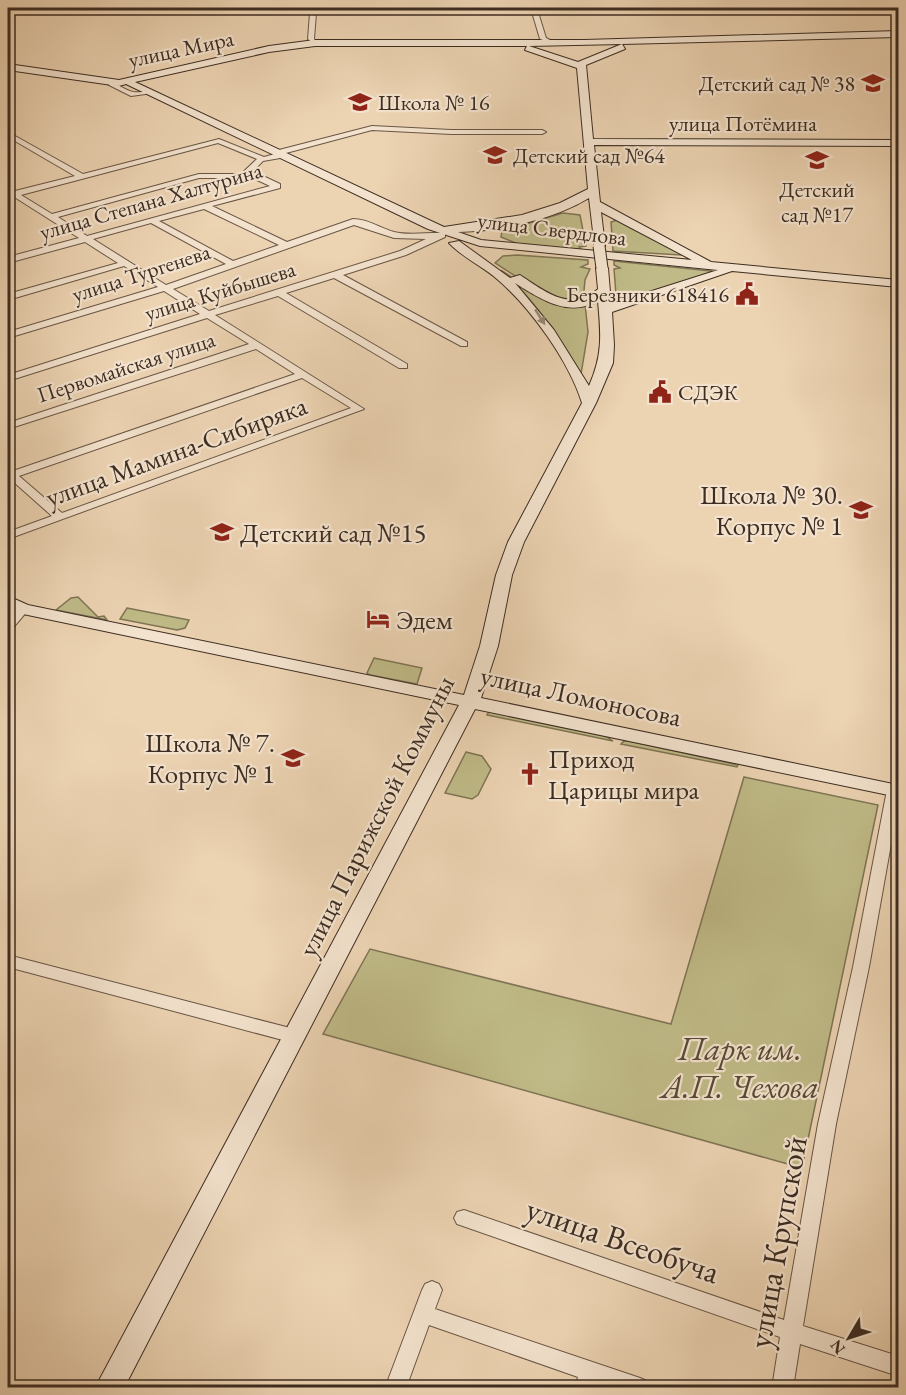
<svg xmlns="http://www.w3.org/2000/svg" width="906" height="1395" font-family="'EB Garamond',serif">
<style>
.green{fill:#bfba87;stroke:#7e7454;stroke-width:1.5}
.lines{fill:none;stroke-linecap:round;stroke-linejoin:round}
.street-casing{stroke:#695646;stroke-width:2}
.secondary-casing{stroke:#3d2d22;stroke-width:2}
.street{fill:#f3e2cd;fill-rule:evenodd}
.secondary{fill:#f3e2cd;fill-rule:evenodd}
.secondary-bridge-casing{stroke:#3d2d22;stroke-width:13;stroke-linecap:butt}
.secondary-bridge{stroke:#f3e2cd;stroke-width:11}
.oneway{fill:#988878}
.labels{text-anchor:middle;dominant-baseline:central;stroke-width:4.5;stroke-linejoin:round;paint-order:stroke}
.far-street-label{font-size:22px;fill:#3d2d22;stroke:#f3e2cd}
.far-poi-label{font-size:22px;fill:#3d2d22;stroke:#f3e2cd;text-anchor:start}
.street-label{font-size:27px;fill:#3d2d22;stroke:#f3e2cd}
.poi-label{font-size:27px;fill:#3d2d22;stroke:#f3e2cd;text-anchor:start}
.near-park-label{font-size:33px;font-style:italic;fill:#574936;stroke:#f3e2cd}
.near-street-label{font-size:33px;fill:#3d2d22;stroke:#f3e2cd}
</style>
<rect width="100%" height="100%" fill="#ecd3b2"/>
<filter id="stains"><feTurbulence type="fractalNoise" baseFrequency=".00333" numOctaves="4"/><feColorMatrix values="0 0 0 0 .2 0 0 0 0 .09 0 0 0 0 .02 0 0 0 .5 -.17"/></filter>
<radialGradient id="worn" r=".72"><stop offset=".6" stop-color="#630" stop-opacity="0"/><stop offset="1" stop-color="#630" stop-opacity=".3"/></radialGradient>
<!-- green -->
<path class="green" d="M563 213 580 215 586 246 579 247 582 250 518 244 501 237 502 231Z
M617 220 681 253V255L613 251 611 222Z
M517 255 588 260V264L581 267 590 269 585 280 583 301 553 300 495 263 503 256Z
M614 261 711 271 708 274 634 298 616 295 614 269 620 268 614 265Z
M501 270 535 293 585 304 588 332 581 374C555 334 537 302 501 270Z
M78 597 98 617 104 616 107 620 56 610 71 598Z
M127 608 189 620 185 628 177 630 120 619Z
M374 658 422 668 417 684 370 675 367 673Z
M489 711 604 735 613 741 487 715Z
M624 741H629L738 765 737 767 621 744Z
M466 752 482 756 491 769 478 795 472 799 445 793Z
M744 777 878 805 802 1168 323 1034 370 949 671 1024Z"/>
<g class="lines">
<!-- street casing -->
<g class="street-casing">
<path id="street" d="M314 8H320L316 13 314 39 318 43 315 45 308 39 310 13Z
M536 8H542L538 12 546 38 554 42V44L540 39 532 12Z
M109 83C118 83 124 90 133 92 141 93 147 90 153 93L131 96 109 85Z
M372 126 451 130H542L546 132 542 134H451L372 130 286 153V157L263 161 256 168 261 175 280 184V188L212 206 287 242 353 219C368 219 380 228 394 232 410 236 429 232 445 233V237L406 255 343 275 467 342V346H461L334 278 286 293 407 364V368H399L278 296 215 315 364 409 8 539V532L52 516 8 477V469L13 471 295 374 256 349 8 429V423L249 344 207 318 8 381V375L200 314 164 291 8 338V332L158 287 124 266 8 300V294L118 263 85 242 8 263V257L79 238 8 193V188L15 191 75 176 8 137V132L83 174 219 139 264 157 275 154V151ZM218 143 257 159 241 174H199L52 214 21 195ZM251 172 255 179 270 186 87 236 58 217 199 178H243ZM204 209 279 245 233 261 159 221ZM151 223 226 264 166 285 93 239ZM354 225 394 238 426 239 400 251 209 311 173 289ZM302 378 351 408 62 513 19 476Z
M23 605 29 609 12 629 8 630V619L19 606Z
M894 785 898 786V805L869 967 836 1124 803 1326 898 1356V1376L800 1344 793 1388H772L780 1337 457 1224 454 1218 457 1212 464 1210 784 1320 818 1124 853 967 887 790Z
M8 955 294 1029 300 1031 303 1036 300 1041 294 1043 8 967Z
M432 1281 439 1284 442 1290 435 1309 640 1378 647 1381 650 1388H609L597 1383 596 1388H575L578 1377 429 1325 406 1388H385L422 1290 425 1284Z"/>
</g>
<!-- secondary casing -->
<g class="secondary-casing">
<path id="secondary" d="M898 31V37L622 44 625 49 586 65 593 139 898 140V146L594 145 600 202 711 262 898 280V287L732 271 612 312 614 345 613 363 596 403 524 542 512 575 498 646 481 698 898 785V797L475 709 124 1388H95L459 705 23 614 8 607V596L28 605 464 695 480 646 496 575 508 542 582 403C569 361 530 307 497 279 482 266 462 257 449 243L459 241 510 278 520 275C545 292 572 313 598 289L596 268 602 264 608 268 611 304 718 270 480 246 428 229 126 84 119 86 8 70V64L119 80 269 46 315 40H584ZM622 44 578 62 529 46ZM315 46H527L525 50 577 68 588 189 560 203 522 215 444 227 135 82 269 52ZM589 198 595 248 605 246 601 212 692 260 481 240 458 232C500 231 553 220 589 198ZM515 283C540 299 569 318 598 301 601 335 603 354 589 386L554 330Z"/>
</g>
<!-- street -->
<use href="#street" class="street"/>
<!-- secondary -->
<use href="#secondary" class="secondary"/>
<!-- secondary-bridge casing -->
<g class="secondary-bridge-casing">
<path id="secondary-bridge" d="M599 246 602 268"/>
</g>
<!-- secondary-bridge -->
<use href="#secondary-bridge" class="secondary-bridge"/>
</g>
<!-- one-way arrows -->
<defs><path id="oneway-solid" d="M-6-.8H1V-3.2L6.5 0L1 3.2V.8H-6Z" transform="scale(1.5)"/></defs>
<use class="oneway" href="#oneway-solid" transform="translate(540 317) rotate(57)"/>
<!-- icons -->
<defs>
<g id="school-bare" transform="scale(1.8)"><path d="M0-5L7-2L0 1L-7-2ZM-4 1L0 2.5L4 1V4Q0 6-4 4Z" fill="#8f2418" stroke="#f3e2cd" stroke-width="2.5" paint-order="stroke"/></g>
<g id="civic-bare" transform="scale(1.8)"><path d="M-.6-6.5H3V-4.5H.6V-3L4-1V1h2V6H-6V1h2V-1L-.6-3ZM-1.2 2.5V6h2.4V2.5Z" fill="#8f2418" stroke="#f3e2cd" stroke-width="2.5" paint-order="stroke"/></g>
<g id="hotel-bare" transform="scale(1.8)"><path d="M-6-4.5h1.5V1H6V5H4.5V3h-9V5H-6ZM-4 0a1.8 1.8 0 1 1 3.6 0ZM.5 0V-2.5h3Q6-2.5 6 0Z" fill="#8f2418" stroke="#f3e2cd" stroke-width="2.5" paint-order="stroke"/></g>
<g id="church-bare" transform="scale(1.8)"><path d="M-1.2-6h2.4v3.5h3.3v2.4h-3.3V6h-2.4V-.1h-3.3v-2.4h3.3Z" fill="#8f2418" stroke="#f3e2cd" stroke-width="2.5" paint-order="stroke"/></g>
</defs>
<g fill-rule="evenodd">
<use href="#school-bare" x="873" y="83"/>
<use href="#school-bare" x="360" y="102"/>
<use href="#school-bare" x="495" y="155"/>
<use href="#school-bare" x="817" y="160"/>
<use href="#civic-bare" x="747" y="294"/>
<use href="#civic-bare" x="660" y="392"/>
<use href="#school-bare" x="861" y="510"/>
<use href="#school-bare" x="222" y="532"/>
<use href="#hotel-bare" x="378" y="619"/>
<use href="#school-bare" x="293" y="758"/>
<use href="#church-bare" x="530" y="774"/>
</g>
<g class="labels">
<!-- far-street labels -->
<g class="far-street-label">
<text transform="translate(181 49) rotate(-12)">улица Мира</text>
<text x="743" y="123">улица Потёмина</text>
<text transform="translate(151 201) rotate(-16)">улица Степана Халтурина</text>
<text transform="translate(552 229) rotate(7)">улица Свердлова</text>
<text transform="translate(141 273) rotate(-18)">улица Тургенева</text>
<text transform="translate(220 291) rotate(-17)">улица Куйбышева</text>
<text transform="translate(126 367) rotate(-18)">Первомайская улица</text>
</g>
<!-- far-poi labels -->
<g class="far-poi-label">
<text x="855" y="83" text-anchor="end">Детский сад № 38</text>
<text x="378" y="102">Школа № 16</text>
<text x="513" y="155">Детский сад №64</text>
<text x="817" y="189" text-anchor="middle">Детский<tspan x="817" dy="25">сад №17</tspan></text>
<text x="729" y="294" text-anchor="end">Березники 618416</text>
<text x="678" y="392">СДЭК</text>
</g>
<!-- street labels -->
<g class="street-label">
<text transform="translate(176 451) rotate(-20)">улица Мамина-Сибиряка</text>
<text transform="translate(581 696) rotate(12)">улица Ломоносова</text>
<text transform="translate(376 816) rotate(-63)">улица Парижской Коммуны</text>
</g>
<!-- poi labels -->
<g class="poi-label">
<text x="843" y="494" text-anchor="end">Школа № 30.<tspan x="843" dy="31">Корпус № 1</tspan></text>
<text x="240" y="532">Детский сад №15</text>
<text x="396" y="619">Эдем</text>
<text x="275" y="742" text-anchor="end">Школа № 7.<tspan x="275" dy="31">Корпус № 1</tspan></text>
<text x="548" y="758">Приход<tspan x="548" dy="31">Царицы мира</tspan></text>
</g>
<!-- near-park labels -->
<g class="near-park-label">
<text x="740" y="1048">Парк им.<tspan x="740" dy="38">А.П. Чехова</tspan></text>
</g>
<!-- near-street labels -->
<g class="near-street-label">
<text transform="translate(623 1240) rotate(19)">улица Всеобуча</text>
<text transform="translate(777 1242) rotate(-80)">улица Крупской</text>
</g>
</g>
<!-- margin -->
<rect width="906" height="1395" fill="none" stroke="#ecd3b2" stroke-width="30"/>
<rect x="9" y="9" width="888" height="1377" fill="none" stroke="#3d2d22" stroke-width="3"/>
<rect x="15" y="15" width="876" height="1365" fill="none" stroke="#3d2d22" stroke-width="1.5"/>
<!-- north arrow -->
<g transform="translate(849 1338) rotate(231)" stroke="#f3e2cd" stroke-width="4.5" paint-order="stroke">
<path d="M0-4.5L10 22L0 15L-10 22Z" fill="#3d2d22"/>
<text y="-9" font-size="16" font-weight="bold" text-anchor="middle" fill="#3d2d22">N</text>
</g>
<rect width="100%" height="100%" filter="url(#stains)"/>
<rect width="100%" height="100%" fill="url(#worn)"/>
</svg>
